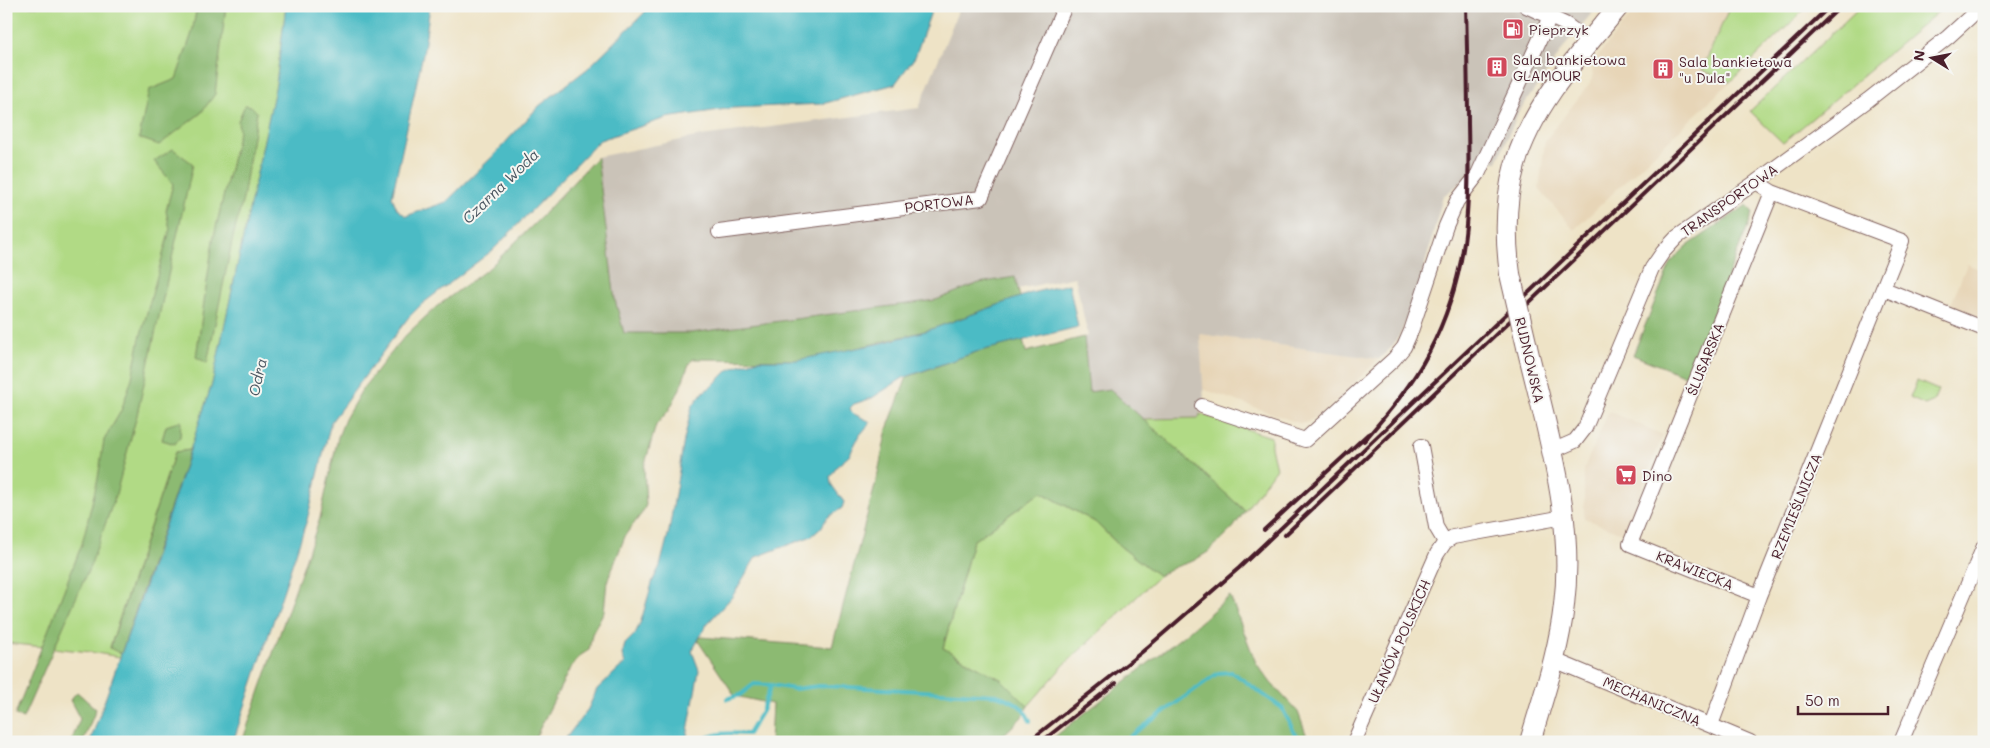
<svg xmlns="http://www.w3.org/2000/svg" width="1990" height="748" font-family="Mali,sans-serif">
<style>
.built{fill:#e7d5b7}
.industrial{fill:#cac3b8}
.green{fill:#b1da85;stroke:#7e7c58}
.forest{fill:#8cba72;stroke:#6b6c4e}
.water{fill:#4cbbc5;stroke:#4b6d78}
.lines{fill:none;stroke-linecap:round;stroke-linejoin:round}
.stream{stroke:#4cbbc5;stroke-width:4}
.street-casing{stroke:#836461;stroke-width:16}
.secondary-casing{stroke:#836461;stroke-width:22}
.street{stroke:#fff;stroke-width:14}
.secondary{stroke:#fff;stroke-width:20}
.rail{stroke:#4a1f2b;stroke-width:4}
.secondary-bridge-casing{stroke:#836461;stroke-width:22;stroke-linecap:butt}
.secondary-bridge{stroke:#fff;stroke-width:20}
.labels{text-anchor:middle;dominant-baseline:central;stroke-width:4;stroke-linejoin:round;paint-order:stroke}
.poi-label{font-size:14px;fill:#4a1f2b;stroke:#f6f6f2;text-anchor:start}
.street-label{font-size:14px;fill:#4a1f2b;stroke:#f6f6f2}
.water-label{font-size:15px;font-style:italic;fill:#4b5661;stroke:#f6f6f2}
</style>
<rect width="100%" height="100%" fill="#f6f6f2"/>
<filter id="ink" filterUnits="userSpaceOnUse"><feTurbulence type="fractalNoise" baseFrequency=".02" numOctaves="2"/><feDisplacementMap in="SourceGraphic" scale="10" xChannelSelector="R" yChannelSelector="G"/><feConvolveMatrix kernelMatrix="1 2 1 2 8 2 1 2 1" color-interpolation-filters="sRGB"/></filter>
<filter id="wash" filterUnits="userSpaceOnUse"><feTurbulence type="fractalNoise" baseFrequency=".0096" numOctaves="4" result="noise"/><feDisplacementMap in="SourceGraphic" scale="20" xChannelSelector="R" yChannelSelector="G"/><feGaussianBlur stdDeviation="1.12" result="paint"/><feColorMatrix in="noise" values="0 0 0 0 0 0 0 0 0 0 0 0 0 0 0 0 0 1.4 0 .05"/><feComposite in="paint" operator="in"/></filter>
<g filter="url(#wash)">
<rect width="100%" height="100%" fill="#eee3c6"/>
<!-- built -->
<path class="built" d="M1638 6H1730L1702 70 1730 82 1574 230 1539 189 1545 141 1593 79 1592 63Z
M1967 264 1984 271V321L1950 307Z
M1200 334 1379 359 1325 411 1306 423H1299L1203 389Z
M1609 411 1663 435 1624 534 1584 518V468Z"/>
<!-- industrial -->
<path class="industrial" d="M960 6H1598L1570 39 1518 113 1497 162 1479 161 1462 182 1443 196 1419 287 1402 331 1391 348 1379 359 1200 334 1204 402 1199 418 1143 419 1110 389 1089 392 1084 337 1088 336 1075 277 1018 289 1015 277 979 283 936 300 691 333H624L615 300 597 157 701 136 919 108Z"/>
<!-- green -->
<path class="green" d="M6 6H286L276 84 212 384 190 450 175 452 110 647 121 654 120 657 90 652 6 643Z
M1730 6H1808L1730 82 1702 70Z
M1861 6H1945L1783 143 1750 111Z
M1917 381 1938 390 1934 401 1925 405 1910 398Z
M1200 414 1271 437V447L1276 468 1245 511 1143 419 1199 418Z
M1041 492 1095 522 1121 547 1159 576 1063 666 1028 706 1002 680 943 648 973 541Z"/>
<!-- forest -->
<path class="forest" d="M197 6H226L215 94 201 113 159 145 139 138 149 90 176 79 192 33Z
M245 105 251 106 257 112 243 199 233 237 207 363 196 357 213 240 239 131 238 121Z
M173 149 193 164 137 415 116 494 91 564 23 718 15 715 82 544 98 478 104 440 121 411 132 378 140 338 170 229 166 211 173 184 154 161Z
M597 157 615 300 624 333H691L936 300 979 283 1015 277 1020 297 929 330 837 353 796 360 693 359 689 364 679 391 669 410 656 425 644 467 646 505 642 513 626 534 607 582 604 611 592 634 589 650 581 655 570 668 533 742H242L320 518 338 437 345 419 363 388 405 336 436 307 489 268 538 220Z
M1747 205 1753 213 1688 377 1633 355 1671 262 1686 247Z
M1084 337 1089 392 1110 389 1245 511 1233 528 1208 552 1193 561 1175 567 1159 576 1121 547 1095 522 1041 492 973 541 943 648 1002 680 1028 706 1021 718 996 742H770L772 704 735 696 698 641 700 637 832 647 877 478 887 429 907 377 976 352 1023 340 1026 352Z
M181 421 180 437 175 444 162 440 166 426Z
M190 450 121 654 110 648 175 452Z
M1230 596 1256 663 1271 683 1298 712 1309 742H1048L1183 636Z
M77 692 96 709 83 742H71L80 719 70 700Z"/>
<!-- water -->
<path class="water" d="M286 6H430L424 49 392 197 397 209 406 216 446 202 493 156 539 106 587 69 644 13 648 6H933L915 57 895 84 822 104 733 108 666 118 600 140 493 250 422 304 408 318 331 422 307 520 233 742H90L143 592 212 384 276 84Z
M1069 284 1078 327 976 352 903 378 872 398 854 404 850 408 852 413 871 422 859 436 849 456 836 467 830 477 831 484 844 502 842 508 827 518 821 528 812 536 756 557 732 597 707 624 692 651 699 670 686 742H563L588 709 597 689 625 663 622 655 625 644 635 634 641 621 653 580 660 566 669 531 684 440 692 406 703 392 711 387 727 371 740 365 758 360H797L882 343 929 330 1031 293Z"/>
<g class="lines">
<!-- stream -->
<path class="stream" d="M727 699 740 695 754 684 771 685
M700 742C714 731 731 733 748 734L762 711 771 685 794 689 819 686 847 687 996 695C1013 700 1023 705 1030 721
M1122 742 1218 673 1232 672 1282 708 1299 742"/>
</g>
</g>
<g filter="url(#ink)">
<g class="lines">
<!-- street casing -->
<g class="street-casing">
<path id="street" d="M1526 6 1565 24 1590 42
M719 232 981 198 1065 6
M1884 289 1984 329
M1202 406 1305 440 1394 359 1404 347 1411 331 1446 226 1457 201 1478 174 1550 17
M1421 446 1436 527 1445 542
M1552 451 1575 441 1585 428 1652 268 1663 252 1677 237 1756 182 1868 100 1948 37 1982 6
M1759 596 1630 544 1772 192
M1554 660 1750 742
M1711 725 1759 596 1902 241 1772 192 1756 182
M1354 742 1437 554 1445 542 1453 537 1564 517
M1901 742 1984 546"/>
</g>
<!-- secondary casing -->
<g class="secondary-casing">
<path id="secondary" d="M1510 274C1505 238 1505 200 1515 165 1531 107 1581 52 1619 6
M1527 347C1547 431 1575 518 1564 605 1559 652 1543 697 1530 742"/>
</g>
<!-- street -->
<use href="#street" class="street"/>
<!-- secondary -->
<use href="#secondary" class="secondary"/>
<!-- rail -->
<path class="rail" d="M1364 441C1388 413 1412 385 1429 352 1469 275 1470 208 1468 124 1468 85 1467 45 1466 6
M1264 530 1368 434
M1285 535 1841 6
M1028 742 1142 652 1239 568 1830 6
M1041 742 1116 683"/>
<!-- secondary-bridge casing -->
<g class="secondary-bridge-casing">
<path id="secondary-bridge" d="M1510 274 1527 347"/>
</g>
<!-- secondary-bridge -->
<use href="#secondary-bridge" class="secondary-bridge"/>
</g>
</g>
<!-- icons -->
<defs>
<g id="fuel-square" transform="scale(1.125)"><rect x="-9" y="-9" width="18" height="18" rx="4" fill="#d1495b" stroke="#f6f6f2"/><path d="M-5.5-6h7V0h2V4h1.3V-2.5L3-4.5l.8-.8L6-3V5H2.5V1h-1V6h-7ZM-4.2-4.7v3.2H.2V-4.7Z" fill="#fff"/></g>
<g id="building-square" transform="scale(1.125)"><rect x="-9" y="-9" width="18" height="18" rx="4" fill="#d1495b" stroke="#f6f6f2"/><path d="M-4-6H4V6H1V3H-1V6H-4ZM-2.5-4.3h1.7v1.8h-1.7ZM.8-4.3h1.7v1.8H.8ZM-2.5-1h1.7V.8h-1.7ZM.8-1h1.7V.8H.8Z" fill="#fff"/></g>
<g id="supermarket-square" transform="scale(1.125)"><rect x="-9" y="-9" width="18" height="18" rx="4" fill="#d1495b" stroke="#f6f6f2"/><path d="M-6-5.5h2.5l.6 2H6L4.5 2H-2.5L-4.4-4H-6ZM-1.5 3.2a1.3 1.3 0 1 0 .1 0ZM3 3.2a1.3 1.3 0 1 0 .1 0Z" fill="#fff"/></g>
</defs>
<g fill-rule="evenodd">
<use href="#fuel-square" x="1513" y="29"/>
<use href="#building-square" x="1497" y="67"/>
<use href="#building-square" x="1663" y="69"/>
<use href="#supermarket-square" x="1626" y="475"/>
</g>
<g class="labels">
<!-- poi labels -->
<g class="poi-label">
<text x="1529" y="29">Pieprzyk</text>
<text x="1513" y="59">Sala bankietowa<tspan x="1513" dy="16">GLAMOUR</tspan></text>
<text x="1679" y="61">Sala bankietowa<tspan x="1679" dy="16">"u Dula"</tspan></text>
<text x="1642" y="475">Dino</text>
</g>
<!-- street labels -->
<g class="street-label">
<text transform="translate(1729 200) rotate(-35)">TRANSPORTOWA</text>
<text transform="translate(939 203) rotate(-7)">PORTOWA</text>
<text transform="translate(1705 359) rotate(-68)">ŚLUSARSKA</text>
<text transform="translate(1530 360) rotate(77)">RUDNOWSKA</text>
<text transform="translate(1796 506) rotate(-68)">RZEMIEŚLNICZA</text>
<text transform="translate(1695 570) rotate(22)">KRAWIECKA</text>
<text transform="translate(1399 641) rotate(-66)">UŁANÓW POLSKICH</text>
<text transform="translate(1652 701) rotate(23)">MECHANICZNA</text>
</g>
<!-- water labels -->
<g class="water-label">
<text transform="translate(500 186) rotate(-44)">Czarna Woda</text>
<text transform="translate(257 377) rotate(-78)">Odra</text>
</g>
</g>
<!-- margin -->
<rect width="1990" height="748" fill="none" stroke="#f6f6f2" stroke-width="25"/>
<!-- north arrow -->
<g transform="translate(1932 58) rotate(280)" stroke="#f6f6f2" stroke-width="4" paint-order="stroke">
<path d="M0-4L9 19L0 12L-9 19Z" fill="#4a1f2b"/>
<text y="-8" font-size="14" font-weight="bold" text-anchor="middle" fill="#4a1f2b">N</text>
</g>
<!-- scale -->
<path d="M1798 706v8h90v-8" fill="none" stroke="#4a1f2b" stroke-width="2.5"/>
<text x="1805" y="706" font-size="15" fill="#4a1f2b" stroke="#f6f6f2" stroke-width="4" paint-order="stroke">50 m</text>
</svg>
